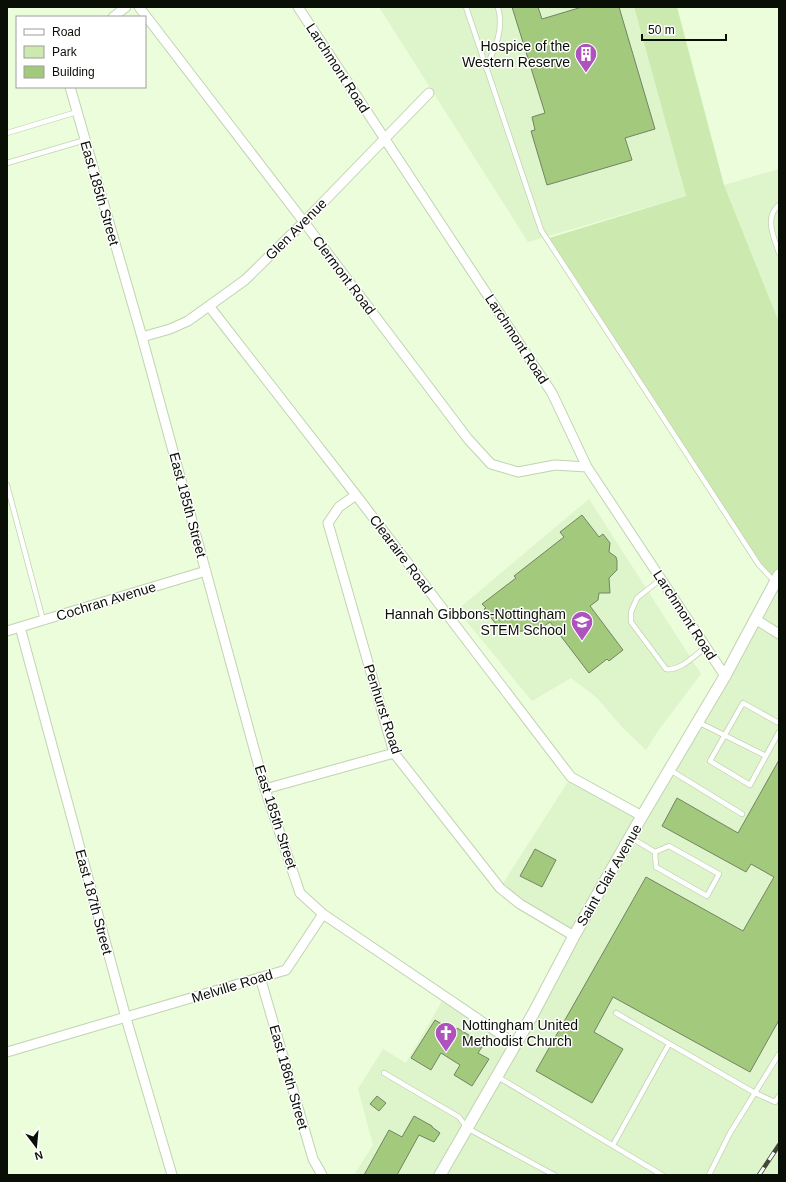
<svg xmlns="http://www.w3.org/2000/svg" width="786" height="1182" font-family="Helvetica,sans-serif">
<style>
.built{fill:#def4cb}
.green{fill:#cceab0}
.building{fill:#a2c97c;stroke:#738465}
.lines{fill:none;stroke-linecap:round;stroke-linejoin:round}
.service-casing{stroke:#c1d3b1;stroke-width:6}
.minor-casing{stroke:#c1d3b1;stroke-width:11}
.tertiary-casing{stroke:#c1d3b1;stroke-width:13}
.service{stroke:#fff;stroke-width:4.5}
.minor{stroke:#fff;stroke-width:9}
.tertiary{stroke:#fff;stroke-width:11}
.rail-casing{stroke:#404838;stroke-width:4.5}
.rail{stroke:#fff;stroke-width:3;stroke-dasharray:9;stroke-linecap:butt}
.labels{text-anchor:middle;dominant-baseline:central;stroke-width:3;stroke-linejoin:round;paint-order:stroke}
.poi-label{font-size:14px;fill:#0a0f05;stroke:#fff;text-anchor:end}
.street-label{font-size:14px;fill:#0a0f05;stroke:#fff}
</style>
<rect width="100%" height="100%" fill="#ebfddb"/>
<!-- built -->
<path class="built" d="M379 7H634L686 196 528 242Z
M779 169V322L724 185Z
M589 499 701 674 658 731 646 750 623 728 596 697 571 678 532 701 457 610Z
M779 575V1175H354L373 1145 358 1089 383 1049 406 1063 445 996 515 1044 574 936 500 888 571 777 642 816Z"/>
<!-- green -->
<path class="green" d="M634 7H677L724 185 779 322V575L775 582 759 565 546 239 686 196Z"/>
<!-- building -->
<path class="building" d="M512 7H538L542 19 582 7H619L655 129 625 138 632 160 547 185 531 131 535 130 532 117 545 113Z
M582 515 599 537 603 534 610 543 609 552 616 557 617 561V570L609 578 610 593H599L598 600 590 606 623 650 609 661 607 659 589 673 550 622 542 628 535 631 530 632 519 631 511 629 504 634 484 609 486 608 482 604 516 578 514 576 564 537 560 532Z
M779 760V1020L750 1072 613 997 594 1032 623 1049 592 1103 536 1071 646 877 743 931 774 877 751 864 746 872 662 826 677 798 738 833Z
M535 849 556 860 542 887 520 876Z
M435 1020 455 1032 457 1028 484 1044 478 1053 489 1059 472 1086 454 1075 460 1065 441 1053 431 1070 411 1058Z
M377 1096 386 1103 379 1111 370 1104Z
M414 1116 432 1126V1127L440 1133 434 1142 419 1135 397 1175H364L389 1130 402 1137Z"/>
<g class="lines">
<!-- service casing -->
<g class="service-casing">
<path id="service" d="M466 7 541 230 759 565 775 582
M486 67C496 47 504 29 498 7
M7 133 77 112
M7 163 85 140
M779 205C764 217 774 238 779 253
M7 485 43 620
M661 579 637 598 631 612V622L666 669C681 671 695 655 706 647
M698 722 766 756
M779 723 743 703 710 761 750 785 779 732
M670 770 742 814
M630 837 655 852 656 867 707 896 719 874 669 846 655 852
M616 1013 755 1093 775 1102 779 1096
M384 1073 459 1117 467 1128 554 1175
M498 1077 662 1175
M613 1145 669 1044
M709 1175 730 1133 779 1054"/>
</g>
<!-- minor casing -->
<g class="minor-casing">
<path id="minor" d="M139 7 304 222 468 439 491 464 518 472 555 465 587 467
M298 7 552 393 587 467 725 676
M113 17 126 7
M70 87 142 337 265 789 300 893 323 914 515 1044
M209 306 356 495 571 777 642 816
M142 337 170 329 188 321 245 280 304 222 429 93
M356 495 339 507 328 523 394 753 500 888 520 904 574 936
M755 619 779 634
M20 627 126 1018 172 1175
M7 631 206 571
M265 789 394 753
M260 977 313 1159 322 1175
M7 1052 286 970 323 914"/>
</g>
<!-- tertiary casing -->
<g class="tertiary-casing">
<path id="tertiary" d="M440 1175 533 1014 574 936 642 816 725 676 779 575"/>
</g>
<!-- service -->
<use href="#service" class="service"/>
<!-- minor -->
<use href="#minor" class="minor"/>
<!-- tertiary -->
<use href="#tertiary" class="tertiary"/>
<!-- rail casing -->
<g class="rail-casing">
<path id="rail" d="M759 1175 779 1145"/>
</g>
<!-- rail -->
<use href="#rail" class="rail"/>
</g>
<!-- icons -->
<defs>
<g id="building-pin" transform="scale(1.15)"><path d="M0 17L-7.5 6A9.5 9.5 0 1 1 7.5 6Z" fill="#ae53be" stroke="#fff"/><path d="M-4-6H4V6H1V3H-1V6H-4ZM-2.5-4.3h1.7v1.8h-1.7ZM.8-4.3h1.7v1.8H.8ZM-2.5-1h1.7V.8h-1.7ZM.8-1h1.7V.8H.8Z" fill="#fff"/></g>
<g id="school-pin" transform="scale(1.15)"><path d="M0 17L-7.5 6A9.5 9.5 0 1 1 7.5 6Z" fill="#ae53be" stroke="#fff"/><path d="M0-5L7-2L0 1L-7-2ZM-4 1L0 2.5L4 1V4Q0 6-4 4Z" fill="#fff"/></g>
<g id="church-pin" transform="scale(1.15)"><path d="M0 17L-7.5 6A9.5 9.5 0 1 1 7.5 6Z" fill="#ae53be" stroke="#fff"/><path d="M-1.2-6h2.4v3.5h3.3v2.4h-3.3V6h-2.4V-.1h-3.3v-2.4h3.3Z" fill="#fff"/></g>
</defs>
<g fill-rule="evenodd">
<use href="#building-pin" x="586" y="54"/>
<use href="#school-pin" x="582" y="622"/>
<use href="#church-pin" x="446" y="1033"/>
</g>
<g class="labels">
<!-- poi labels -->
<g class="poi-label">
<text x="570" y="46">Hospice of the<tspan x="570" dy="16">Western Reserve</tspan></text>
<text x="566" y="614">Hannah Gibbons-Nottingham<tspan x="566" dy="16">STEM School</tspan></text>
<text x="462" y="1025" text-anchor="start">Nottingham United<tspan x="462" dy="16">Methodist Church</tspan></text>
</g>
<!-- street labels -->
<g class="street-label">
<text transform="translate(338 68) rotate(57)">Larchmont Road</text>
<text transform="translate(100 193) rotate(74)">East 185th Street</text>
<text transform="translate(296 229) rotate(-45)">Glen Avenue</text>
<text transform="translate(344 275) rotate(53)">Clermont Road</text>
<text transform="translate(517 339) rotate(57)">Larchmont Road</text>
<text transform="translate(188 505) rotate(75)">East 185th Street</text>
<text transform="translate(401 554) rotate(53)">Clearaire Road</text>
<text transform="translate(106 601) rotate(-17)">Cochran Avenue</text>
<text transform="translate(685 615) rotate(57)">Larchmont Road</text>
<text transform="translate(383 709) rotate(72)">Penhurst Road</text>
<text transform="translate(276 817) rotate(72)">East 185th Street</text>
<text transform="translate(609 875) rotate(-60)">Saint Clair Avenue</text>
<text transform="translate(94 902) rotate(75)">East 187th Street</text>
<text transform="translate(232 986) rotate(-17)">Melville Road</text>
<text transform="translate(289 1077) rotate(74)">East 186th Street</text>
</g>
</g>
<!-- border -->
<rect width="786" height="1182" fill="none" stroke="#0a0f05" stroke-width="16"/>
<!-- legend -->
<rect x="16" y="16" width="130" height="72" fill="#ffffff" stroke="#9d9f9b"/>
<rect x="24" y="29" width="20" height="6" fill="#ffffff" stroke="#9d9f9b"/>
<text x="52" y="36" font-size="12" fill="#0a0f05">Road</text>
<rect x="24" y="46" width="20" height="12" fill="#cceab0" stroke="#9d9f9b"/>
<text x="52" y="56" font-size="12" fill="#0a0f05">Park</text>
<rect x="24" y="66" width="20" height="12" fill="#a2c97c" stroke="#9d9f9b"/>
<text x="52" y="76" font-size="12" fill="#0a0f05">Building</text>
<!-- north arrow -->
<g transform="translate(36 1146) rotate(164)" stroke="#ffffff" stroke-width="3" paint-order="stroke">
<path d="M0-3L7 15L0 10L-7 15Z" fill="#0a0f05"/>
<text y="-6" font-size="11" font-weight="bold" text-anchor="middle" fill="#0a0f05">N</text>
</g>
<!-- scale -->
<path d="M642 34v6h84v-6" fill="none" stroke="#0a0f05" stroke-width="2"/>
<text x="648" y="34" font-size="12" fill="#0a0f05" stroke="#ffffff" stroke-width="3" paint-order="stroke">50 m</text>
</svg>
